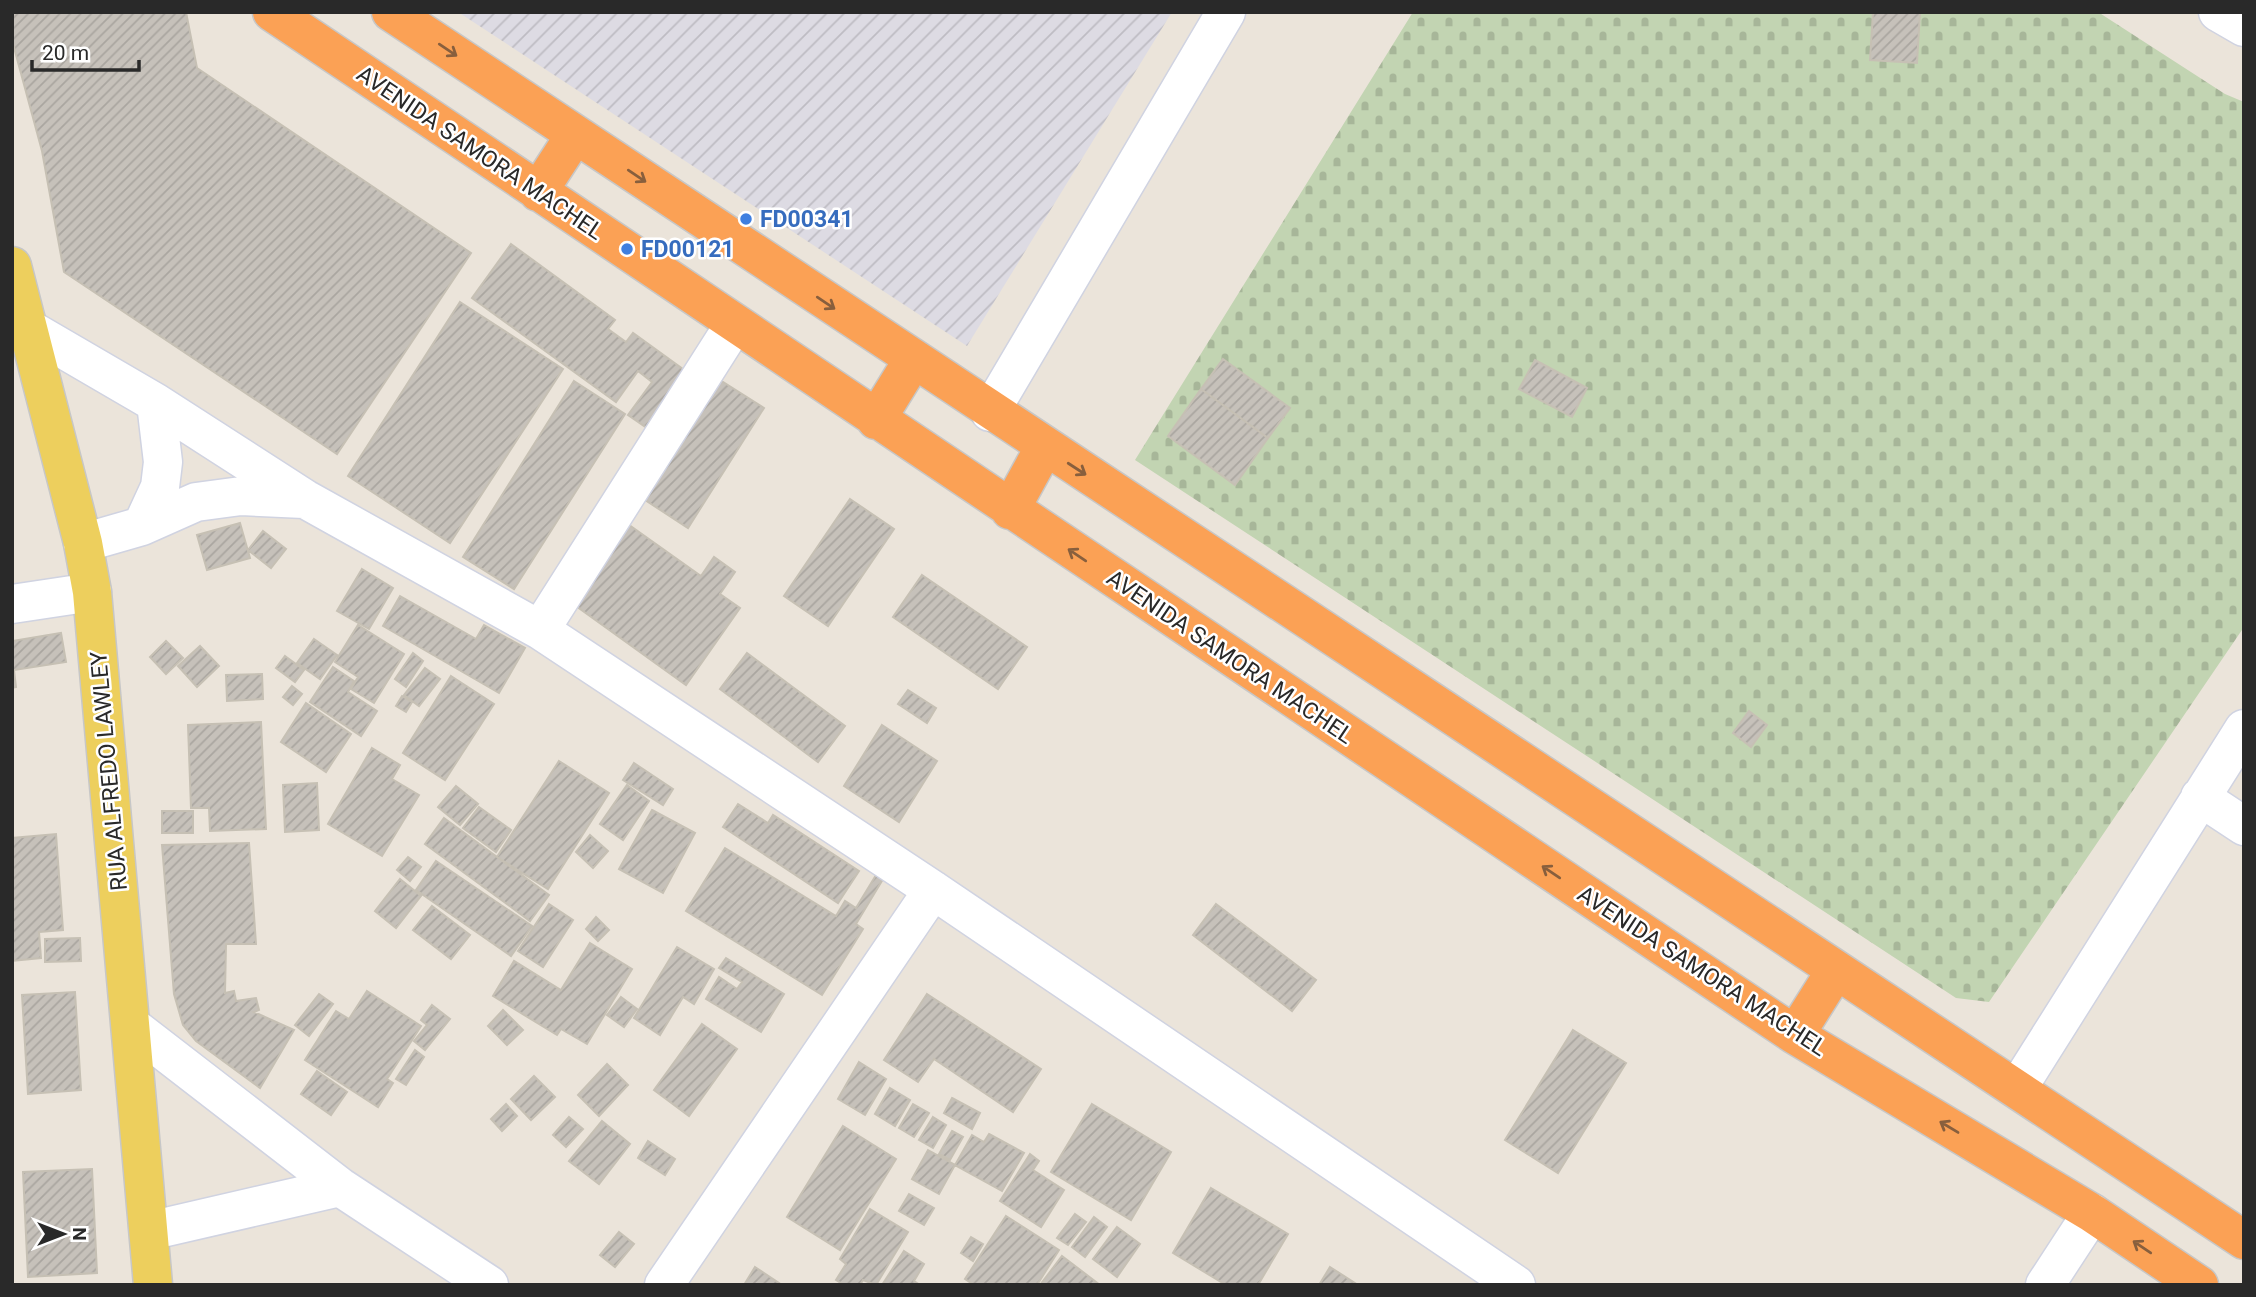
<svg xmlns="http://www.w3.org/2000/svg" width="2256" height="1297" font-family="Roboto,sans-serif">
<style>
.industrial{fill:url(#industrial-furrows)}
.cemetery{fill:url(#cemetery-stones)}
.building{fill:url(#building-hatch);stroke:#c6c0b4;stroke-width:2}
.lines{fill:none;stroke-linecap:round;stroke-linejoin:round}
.minor-casing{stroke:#d0d3e1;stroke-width:41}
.major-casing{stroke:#c7c7c7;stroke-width:41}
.highway-casing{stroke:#c7c7c7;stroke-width:41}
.minor{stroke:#fff;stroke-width:38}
.major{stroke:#edcf5d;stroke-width:38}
.highway{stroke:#fba155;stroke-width:38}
.oneway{stroke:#885f3d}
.shop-dot{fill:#3f7fe0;stroke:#fff;stroke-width:2.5}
.labels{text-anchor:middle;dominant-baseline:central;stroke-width:5;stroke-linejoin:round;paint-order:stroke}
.street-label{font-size:23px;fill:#292929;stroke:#fff}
.shop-label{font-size:23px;font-weight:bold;fill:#366cbe;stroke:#fff;text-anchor:start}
</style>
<defs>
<pattern id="industrial-furrows" width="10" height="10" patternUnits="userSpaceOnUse" patternTransform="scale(1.75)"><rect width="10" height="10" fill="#dddbe3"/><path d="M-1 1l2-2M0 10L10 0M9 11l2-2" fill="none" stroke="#bebcc3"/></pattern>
<pattern id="cemetery-stones" width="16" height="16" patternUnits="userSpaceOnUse" patternTransform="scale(1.75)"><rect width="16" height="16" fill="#c2d4b2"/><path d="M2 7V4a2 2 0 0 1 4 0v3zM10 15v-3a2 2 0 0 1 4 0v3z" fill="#a7b699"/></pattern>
<pattern id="building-hatch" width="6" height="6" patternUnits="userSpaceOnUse" patternTransform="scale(1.75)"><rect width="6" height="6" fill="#c6c1ba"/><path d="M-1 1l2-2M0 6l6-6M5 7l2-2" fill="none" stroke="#aaa6a0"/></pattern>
</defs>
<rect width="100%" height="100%" fill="#ebe4da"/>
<!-- industrial -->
<path class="industrial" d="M458 12H1172L967 346Z"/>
<!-- cemetery -->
<path class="cemetery" d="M1413 12H2098L2225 94 2244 102V627L1989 1002 1956 998 1135 460Z"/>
<!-- building -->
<path class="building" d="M12 12H186L197 68 471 253 337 454 64 272 42 151 12 40Z
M1873 12H1920L1917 63 1870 60Z
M511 244 615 320 608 329 626 342 633 333 687 372 647 428 628 415 652 382 638 371 616 402 472 298Z
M460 302 563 369 450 543 348 476Z
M1223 359 1290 408 1268 438 1201 389Z
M1535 360 1587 388 1572 417 1519 389Z
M720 380 764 408 688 528 645 500Z
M574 381 625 414 514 589 463 557Z
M1201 389 1268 438 1235 485 1168 436Z
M850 499 894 529 828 626 784 596Z
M625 522 701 576 714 557 735 572 720 594 740 608 686 685 569 601Z
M240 523 250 558 207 570 197 535Z
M263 531 286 549 271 568 248 550Z
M362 569 393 588 369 629 337 611Z
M922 575 1027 647 998 689 893 617Z
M400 596 476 639 484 625 525 648 499 693 383 626Z
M358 625 404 654 374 703 351 689 358 677 335 662Z
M61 633 66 662 14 670 16 687 12 688V641Z
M314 639 337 655 320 679 297 663Z
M166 641 183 658 166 674 150 657Z
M200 646 219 666 197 687 178 666Z
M413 653 423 661 406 687 395 679Z
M747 653 845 726 818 762 720 689Z
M285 656 304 670 295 682 276 668Z
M333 667 354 681 348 692 377 711 361 736 310 702Z
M425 668 440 679 419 706 404 695Z
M262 674 263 699 227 701 226 675Z
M451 676 494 704 445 780 403 753Z
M292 686 302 694 293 705 283 697Z
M908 690 936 708 927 723 898 704Z
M402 696 412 702 406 712 396 706Z
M306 703 351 734 326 772 281 742Z
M1749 711 1767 725 1751 747 1733 733Z
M261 722 266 829 210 831 209 808H191L188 725Z
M882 725 937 761 899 822 844 786Z
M372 748 400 765 392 779 419 795 382 856 328 824Z
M559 761 609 793 548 889 497 857Z
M634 763 673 789 663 805 623 780Z
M317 783 319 830 285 832 283 785Z
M627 785 649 801 623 840 600 824Z
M456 786 478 804 460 825 438 807Z
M738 804 768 823 773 815 859 871 838 903 723 827Z
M479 807 511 830 496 852 463 828Z
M652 810 695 833 663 893 619 869Z
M162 811H193V833H162Z
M444 818 549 895 530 921 425 844Z
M56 834 63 930 39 932 41 958 12 961V838Z
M590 835 608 851 593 868 576 852Z
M249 843 256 944H226L225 993 234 991 236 1001 256 998 259 1010 254 1012 294 1030 260 1088 196 1041 183 1025 174 994 162 845Z
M725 848 836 916 845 901 856 908 876 875 883 879 856 924 863 929 822 995 686 911Z
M408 857 421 867 410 881 397 870Z
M436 861 532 926 511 956 416 890Z
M400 879 421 896 396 928 375 911Z
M549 904 573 920 543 967 518 951Z
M1216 904 1316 980 1292 1011 1193 935Z
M432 906 470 935 451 959 413 930Z
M596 917 609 930 598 941 586 929Z
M80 938 81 961 45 962V939Z
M590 943 632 969 587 1044 561 1029 557 1035 493 996 514 961 561 990Z
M677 947 714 969 694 1004 683 997 660 1035 634 1018Z
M726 958 784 994 761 1032 706 999 719 977 737 989 742 982 719 968Z
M367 991 421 1026 387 1079 393 1083 378 1107 305 1060 336 1011 349 1019Z
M75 992 81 1090 28 1094 22 995Z
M319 994 333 1004 309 1036 295 1025Z
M927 994 1041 1069 1013 1112 934 1059 918 1082 884 1060Z
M621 997 637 1009 624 1027 607 1015Z
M432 1005 450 1019 425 1050 414 1041 427 1025 421 1020Z
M503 1010 523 1030 507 1045 488 1026Z
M702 1024 737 1049 689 1116 654 1090Z
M1573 1030 1626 1063 1558 1173 1505 1140Z
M415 1050 424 1057 406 1085 396 1079Z
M859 1062 886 1079 865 1115 838 1099Z
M607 1064 628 1085 599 1116 578 1095Z
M317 1071 347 1092 331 1115 301 1094Z
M534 1076 555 1097 531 1120 511 1099Z
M890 1088 910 1100 895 1126 875 1114Z
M952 1098 980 1113 972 1129 944 1113Z
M506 1104 517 1116 502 1131 491 1119Z
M913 1104 929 1113 914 1137 899 1128Z
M1092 1104 1171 1152 1131 1220 1051 1172Z
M569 1117 583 1129 566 1147 553 1135Z
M933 1117 946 1125 933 1148 919 1140Z
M602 1121 630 1144 599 1184 569 1161Z
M843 1126 896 1159 840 1250 787 1217Z
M952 1131 963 1137 950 1160 939 1154Z
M989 1134 1024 1153 1002 1191 955 1165 972 1135 984 1142Z
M648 1141 675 1159 665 1175 638 1158Z
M928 1150 955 1165 939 1194 912 1179Z
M1030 1154 1039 1161 1033 1170 1064 1190 1041 1227 1000 1201Z
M92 1169 97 1273 28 1277 23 1172Z
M1211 1188 1288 1234 1258 1285H1226L1173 1253Z
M909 1194 934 1208 924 1225 899 1211Z
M870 1209 908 1232 876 1285 863 1280 860 1285H844L836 1280 846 1264 840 1259Z
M1075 1214 1086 1222 1068 1245 1057 1238Z
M1006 1216 1059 1250 1037 1285H974L965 1279Z
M1094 1217 1107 1227 1085 1257 1072 1247Z
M1117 1227 1140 1244 1117 1277 1093 1259Z
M619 1232 634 1244 615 1267 600 1255Z
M971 1237 983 1244 973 1261 961 1253Z
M904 1251 924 1264 914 1281 920 1285H882Z
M1062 1256 1100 1285H1040Z
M755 1267 782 1285H744Z
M1330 1267 1358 1285H1319Z"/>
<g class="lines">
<!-- minor casing -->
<g class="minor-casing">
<path id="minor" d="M2218 12 2244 27
M29 329 156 403 305 499 540 630 933 890 1516 1285
M990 412 1226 12
M142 526 160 487 163 462 156 403
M83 543 142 526 196 502 241 496 304 499
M12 604 92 592
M540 630 734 325
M2200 797 2244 826
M133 1027 340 1187 489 1285
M2017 1089 2244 729
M149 1231 340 1187
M664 1285 933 890
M2045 1285 2092 1213"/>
</g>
<!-- major casing -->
<g class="major-casing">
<path id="major" d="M12 266 83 543 92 592 153 1285"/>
</g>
<!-- highway casing -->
<g class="highway-casing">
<path id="highway" d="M272 12 1795 1035 2092 1213 2199 1285
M391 12 2244 1240
M538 192 575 135
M876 420 913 360
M1010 510 1044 448
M1795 1035 1836 970"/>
</g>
<!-- minor -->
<use href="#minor" class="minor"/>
<!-- major -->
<use href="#major" class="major"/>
<!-- highway -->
<use href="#highway" class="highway"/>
</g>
<!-- one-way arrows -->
<defs><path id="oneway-shaft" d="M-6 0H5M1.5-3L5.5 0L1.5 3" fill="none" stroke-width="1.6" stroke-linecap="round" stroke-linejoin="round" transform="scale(1.75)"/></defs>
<g class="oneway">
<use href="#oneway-shaft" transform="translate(448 50) rotate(34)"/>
<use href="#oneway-shaft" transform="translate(637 176) rotate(34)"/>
<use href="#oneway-shaft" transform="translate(826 303) rotate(34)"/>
<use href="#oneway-shaft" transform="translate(1077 469) rotate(33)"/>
<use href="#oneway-shaft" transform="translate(1077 555) rotate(-146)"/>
<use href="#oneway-shaft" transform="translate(1551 872) rotate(-146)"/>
<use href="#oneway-shaft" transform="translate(1949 1127) rotate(-149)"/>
<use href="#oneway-shaft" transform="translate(2142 1247) rotate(-146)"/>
</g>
<!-- markers -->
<g class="shop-dot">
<circle cx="746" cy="219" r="7"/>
<circle cx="627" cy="249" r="7"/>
</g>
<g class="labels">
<!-- street labels -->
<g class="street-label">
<text transform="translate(480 153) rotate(34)">AVENIDA SAMORA MACHEL</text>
<text transform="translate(1230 657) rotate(34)">AVENIDA SAMORA MACHEL</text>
<text transform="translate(109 771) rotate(-95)">RUA ALFREDO LAWLEY</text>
<text transform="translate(1702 971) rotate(33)">AVENIDA SAMORA MACHEL</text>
</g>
<!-- shop labels -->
<g class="shop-label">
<text x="760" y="219">FD00341</text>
<text x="641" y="249">FD00121</text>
</g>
</g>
<!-- border -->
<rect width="2256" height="1297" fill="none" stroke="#292929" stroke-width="28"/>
<!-- north arrow -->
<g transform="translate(63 1234) rotate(90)" stroke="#ffffff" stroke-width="5" paint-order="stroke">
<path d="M0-5L12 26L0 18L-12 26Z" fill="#292929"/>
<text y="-10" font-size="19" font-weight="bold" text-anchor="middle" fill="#292929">N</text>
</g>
<!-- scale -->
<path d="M32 60v10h107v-10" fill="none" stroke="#292929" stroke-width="3.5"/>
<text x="42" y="60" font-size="21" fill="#292929" stroke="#ffffff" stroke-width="5" paint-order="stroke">20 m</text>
</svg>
